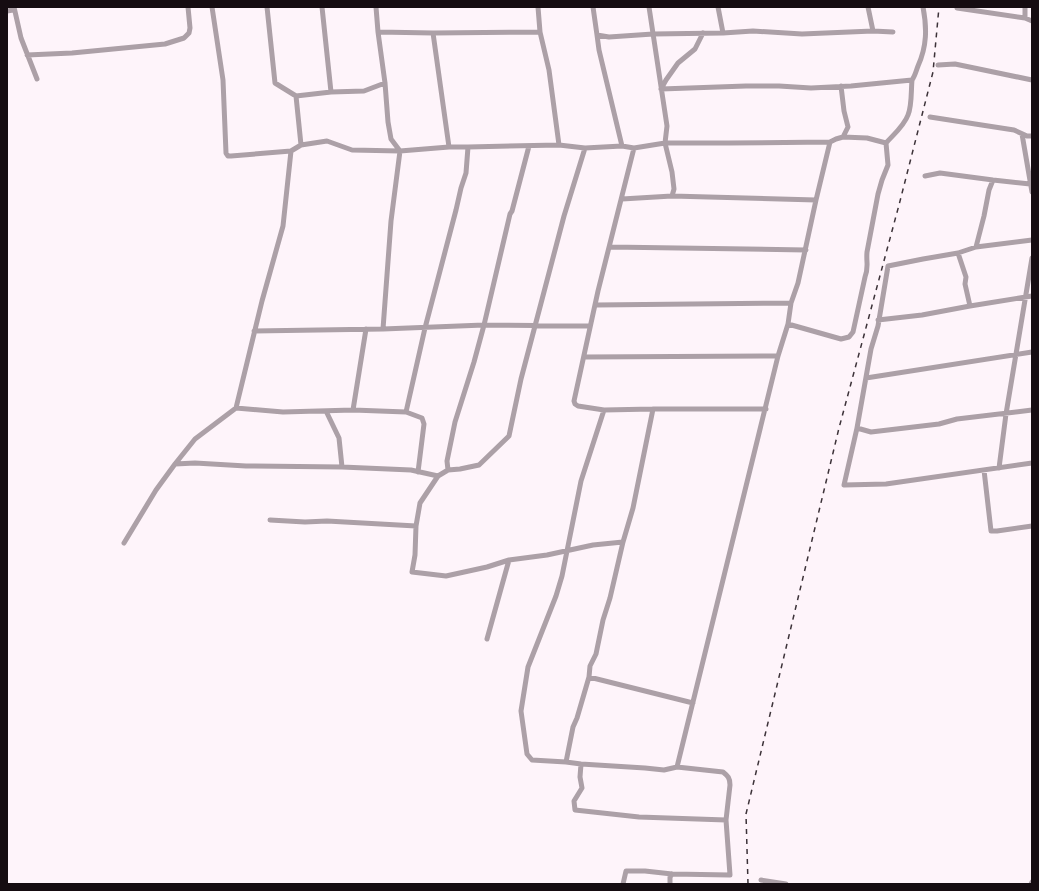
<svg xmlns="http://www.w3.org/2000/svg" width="1039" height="891" font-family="Mulish,sans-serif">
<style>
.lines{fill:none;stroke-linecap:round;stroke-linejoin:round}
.minor{stroke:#aca0a7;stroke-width:5}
.rail{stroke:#3c3238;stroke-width:1.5;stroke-dasharray:5 5;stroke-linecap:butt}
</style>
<rect width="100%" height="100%" fill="#fef4fa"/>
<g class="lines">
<!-- minor -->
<path class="minor" d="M14 7 21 38 37 79
M212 7 223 80 226 153 228 156H231L291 151 301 145 296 96 331 92 322 7
M267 7 275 83 296 96
M376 7 378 32 433 33 540 32
M538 7 540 32 549 70 559 145
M593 7 597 35 609 37 653 34 723 33 753 31 802 34 873 31 893 32
M718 7 723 33
M868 7 873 31
M957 8 1025 18 1032 21
M7 11 13 10
M1025 18V7
M378 32 385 83 388 122 391 139 400 151 391 221 383 329
M703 33 695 49 678 63 666 80 661 89 746 86H779L811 88 851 86 912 80C915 76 916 71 918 66 927 46 927 28 923 7
M597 35 599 50 622 146
M27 55 72 53 165 44 184 38 189 33 190 28 188 7
M938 65 955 64 1032 80
M841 86 844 111 848 127 843 137
M331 92 364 91 385 83
M930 117 1014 130 1027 136H1032
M1022 134 1032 192
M301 145 327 141 352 150 400 151 449 147
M529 146 512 211 510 214 484 325 474 362 455 422 447 461 448 470 438 476 420 503 416 526 415 555 412 572 446 576 487 567 509 560 547 555 593 545 623 542
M468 147 559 145 585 148 622 146 634 148
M925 176 940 173 993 180 1030 184
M672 196 816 200
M622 199 672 196 674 189 672 172 665 143 667 126 649 7
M1032 240 976 247 958 253 923 259 888 266 878 326 871 349 857 428 844 485 886 484 1032 463
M610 247 806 250
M976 247 984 216 989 190 993 180
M958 253 966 277 965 284 970 306
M596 305 791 303
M878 320 922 315 970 306 1032 296
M788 324 841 339 849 337 853 332 865 277C869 266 866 263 867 252L878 194 882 180 888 165 886 143C894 134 904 126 908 115 912 106 911 90 912 80
M254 331 383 329 484 325 590 326
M584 357 778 356
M866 378 1032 352
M236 408 283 412 353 410 406 412 422 418 424 424 418 472
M766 409H653L604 410 578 406 575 404 574 401 598 291 634 148 665 143H728L830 142 836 139 843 137 867 138 886 143
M353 410 366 329
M604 410 581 481 562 576 556 596 528 667 521 711 527 754 532 760 566 762 581 764 645 768 664 770 677 767 723 772C728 776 730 778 730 785L726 820 730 875 672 874 645 871H626L623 884
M326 411 339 438 342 467
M406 412 425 328 456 210 461 188 466 173 468 147H449L433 33
M857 428 871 432 939 424 957 419 1032 410
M175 464 195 463 246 466 342 467 411 470 438 476
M999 468 1006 414 1032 258
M448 470 460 469 479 465 509 436 521 379 535 326 564 216 585 148
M984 470 991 531H997L1032 526
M270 520 305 522 327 521 416 526
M124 543 156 490 175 464 195 439 236 408 262 301 283 226 291 151
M487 639 509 560
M589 677 693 703
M566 762 573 727 577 718 589 677 590 666 596 654 603 620 610 598 623 542 633 508 653 409
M581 764 580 777 582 788 574 801 575 810 639 817 726 820
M677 767 778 356 788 324 791 303 798 283 816 200 830 142
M761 880 786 884
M670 884V877L672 874
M1031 884 1032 882"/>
<!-- rail -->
<path class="rail" d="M748 884 746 814 839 428 899 205 933 72 939 7"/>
</g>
<!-- border -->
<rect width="1039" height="891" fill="none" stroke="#150c11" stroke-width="16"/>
</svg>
